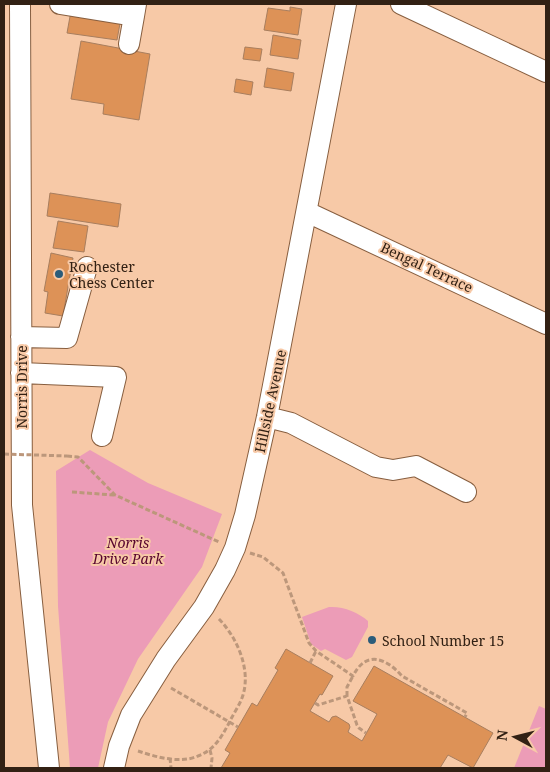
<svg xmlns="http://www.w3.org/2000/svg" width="550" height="772" font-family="'Noto Serif',serif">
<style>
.green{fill:#ec9cb7}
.building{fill:#dd9257;stroke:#a87e5e}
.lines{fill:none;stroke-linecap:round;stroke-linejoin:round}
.minor-casing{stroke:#875e3f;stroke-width:22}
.path{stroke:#bc977b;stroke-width:3;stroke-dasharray:5 2.5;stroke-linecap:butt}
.minor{stroke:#fff;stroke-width:20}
.path-bridge{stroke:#bc977b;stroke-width:3;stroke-dasharray:5 2.5;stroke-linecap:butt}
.poi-dot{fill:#2b5c7a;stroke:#f7c9a7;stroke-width:2}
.labels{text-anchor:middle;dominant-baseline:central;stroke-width:4;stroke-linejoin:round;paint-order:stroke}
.poi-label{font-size:14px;fill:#322114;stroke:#f7c9a7;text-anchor:start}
.street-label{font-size:14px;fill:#322114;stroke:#f7c9a7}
.park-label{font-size:14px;font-style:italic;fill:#57032e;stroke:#f7c9a7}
</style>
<rect width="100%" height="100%" fill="#f7c9a7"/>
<!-- green -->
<path class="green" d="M90 450 148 483 222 514 202 567 138 659 108 722 98 768H70L58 606 56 471Z
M329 607C343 606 358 612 368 621V627L352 657 346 660 325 649 321 651 311 644 302 617Z
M539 706 546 709V768H514Z"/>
<!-- building -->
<path class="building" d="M290 7 302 9 298 35 264 30 268 8 290 11Z
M71 11 121 18 117 40 67 33Z
M273 35 301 40 298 59 270 55Z
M81 41 150 54 139 120 103 114 104 104 71 99Z
M245 47 262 49 260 61 243 59Z
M267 68 294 73 291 91 264 87Z
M236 79 253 82 251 95 234 92Z
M50 193 121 204 118 227 47 216Z
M58 221 88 226 84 252 53 248Z
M51 253 73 258 63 316 45 313 48 292 44 291Z
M286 649 333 676 322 695 320 694 310 711 329 722 332 717 336 716 349 724 350 727 348 732 362 741 377 714 353 701 374 666 493 733 473 768 448 755 440 768H221L230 753 225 750 252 703 257 706 278 670 275 668Z"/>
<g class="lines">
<!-- minor casing -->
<g class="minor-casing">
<path id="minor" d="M20 4 22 505 49 768
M60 4 134 16 136 4
M401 4 546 72
M129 44 134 16
M307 212 546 324
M21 337 67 338 87 267
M21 373 116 377 102 436
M267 417 291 423 376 467 393 470 416 466 466 492
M114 768 119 746 131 715 166 659 204 607 225 570 235 548 245 515 267 417 346 4"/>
</g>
<!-- path -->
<path class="path" d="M67 456 78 457 115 495 219 542
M72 492 114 495
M250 553 263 557 283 573 309 643 316 651 353 676C366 650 386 658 402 676L467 713 465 717
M310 663 316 651
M171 688 238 727
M347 696V687L353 676
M315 703 318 705 347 696 357 725 359 728 366 733
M210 750 212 758 211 768
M138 751C156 757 180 764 198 756 214 750 221 738 229 723 233 714 240 705 243 695 251 669 237 637 218 618
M170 758 171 768"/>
<!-- minor -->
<use href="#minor" class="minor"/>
<!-- path-bridge -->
<path class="path-bridge" d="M4 454 67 456"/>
</g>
<!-- markers -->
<g class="poi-dot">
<circle cx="59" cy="274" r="5"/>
<circle cx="372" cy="640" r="5"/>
</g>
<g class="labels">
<!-- poi labels -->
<g class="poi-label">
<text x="69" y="266">Rochester<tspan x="69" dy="16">Chess Center</tspan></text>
<text x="382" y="640">School Number 15</text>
</g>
<!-- street labels -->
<g class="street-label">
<text transform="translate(427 267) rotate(25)">Bengal Terrace</text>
<text transform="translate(21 387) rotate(-90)">Norris Drive</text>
<text transform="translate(270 401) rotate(-78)">Hillside Avenue</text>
</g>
<!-- park labels -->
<g class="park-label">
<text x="128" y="542">Norris<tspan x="128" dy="16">Drive Park</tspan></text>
</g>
</g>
<!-- border -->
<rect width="550" height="772" fill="none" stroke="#322114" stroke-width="10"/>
<!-- north arrow -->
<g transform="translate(515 737) rotate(277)" stroke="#f7c9a7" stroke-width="4" paint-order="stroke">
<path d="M0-4L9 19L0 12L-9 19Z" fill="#322114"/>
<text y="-8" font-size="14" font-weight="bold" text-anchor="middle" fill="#322114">N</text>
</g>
</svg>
